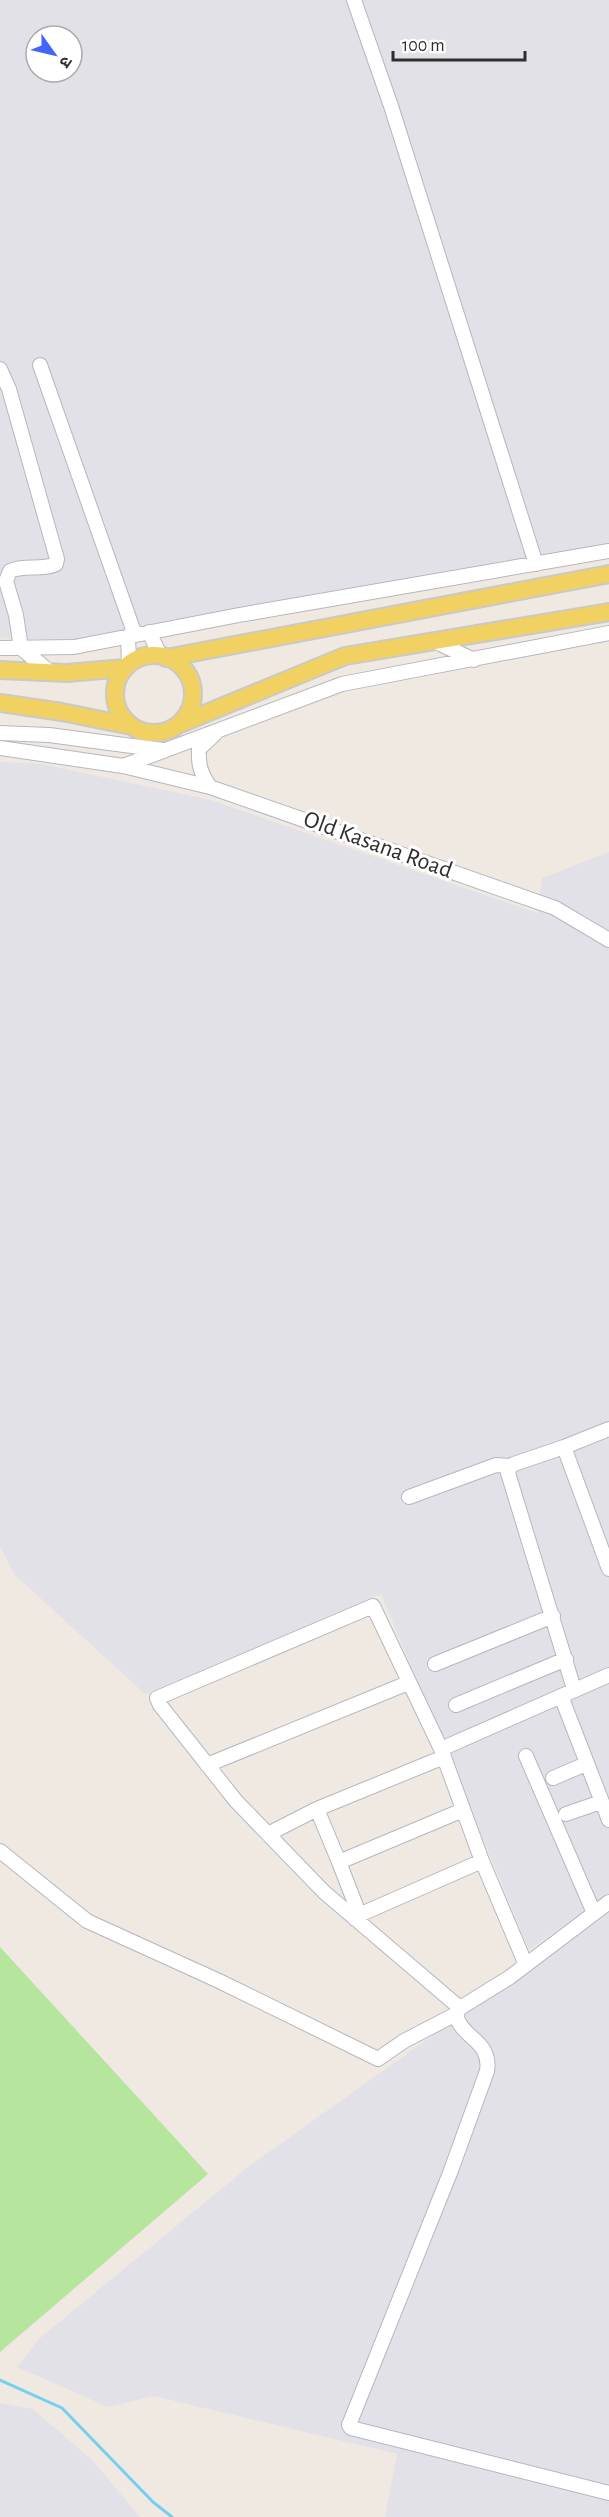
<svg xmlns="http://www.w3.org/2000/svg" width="609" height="2517" font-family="'Alegreya Sans','Noto Sans Devanagari',sans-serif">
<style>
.industrial{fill:#e3e1e8;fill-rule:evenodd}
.green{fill:#b6e59e}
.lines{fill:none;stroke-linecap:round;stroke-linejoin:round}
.stream{stroke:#75cff0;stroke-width:3}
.minor-casing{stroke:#b4b7c1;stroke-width:16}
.major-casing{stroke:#c9c9c9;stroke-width:20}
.minor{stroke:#fff;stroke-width:14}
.major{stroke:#f2d163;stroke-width:16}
.labels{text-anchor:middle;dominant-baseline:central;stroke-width:6;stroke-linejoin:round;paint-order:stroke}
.street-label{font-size:24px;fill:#2e2e2e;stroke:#fff}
</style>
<rect width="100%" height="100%" fill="#efe9e1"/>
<!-- industrial -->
<path class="industrial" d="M0 0H609V552L444 582 74 640 0 638ZM36 36H72V72H36Z
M0 762 42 764 211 800 537 913 542 878 609 852V1893L529 1950 381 1594 145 1694 14 1574 0 1546Z
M609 1910V2517H385L397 2454 154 2396 108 2407 17 2367 40 2338 248 2167Z
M0 2403 33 2409 92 2460 140 2517H0Z"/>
<!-- green -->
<path class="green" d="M0 1947 208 2174 0 2352Z"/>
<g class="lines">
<!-- stream -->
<path class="stream" d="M0 2380 62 2408 153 2502 172 2517"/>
<!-- minor casing -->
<g class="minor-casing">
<path id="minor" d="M354 0 391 106 536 564
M40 365 135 635
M0 369 9 389 57 559 56 564C42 571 25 564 10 571L6 581 16 615 21 648 50 672
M149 632 160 655
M128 636 129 665
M436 642 474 660
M0 648 74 647 239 615 609 551
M0 733 49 735 162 750
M0 748 123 766 210 787 555 908 609 940
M123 766 342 684 609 633
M210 787C201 774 198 765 199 749L215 734
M609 1429 564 1447 609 1569
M564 1447 514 1464 510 1466 508 1473 574 1689
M409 1497 496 1465 510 1466
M435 1664 553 1616
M561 1696 609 1820
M456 1705 566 1659
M441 1749 609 1675
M526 1756 594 1913
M207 1765 408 1683
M553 1778 586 1764
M317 1809 339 1862
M566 1814 601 1802
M268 1834 317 1809 444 1757
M0 1851 87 1921 219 1981 378 2059 404 2041 456 2014
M609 1902 510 1977 460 2008 456 2014C460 2038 492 2040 487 2071L450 2173 349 2425 351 2428 609 2493
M359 1915 482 1861
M355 1919 359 1915 358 1911 339 1862 463 1810
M460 2008 324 1892 236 1801 160 1705 157 1698 373 1606 441 1749 482 1861 526 1965"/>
</g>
<!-- major casing -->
<g class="major-casing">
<path id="major" d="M115 694a39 39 0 1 1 78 0a39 39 0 1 1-78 0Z
M166 658 609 574
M0 670 67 673 125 668
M0 703 62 712 131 726
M180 724 345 656 609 612"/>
</g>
<!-- minor -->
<use href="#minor" class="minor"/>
<!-- major -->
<use href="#major" class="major"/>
</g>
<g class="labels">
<!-- street labels -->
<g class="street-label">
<text transform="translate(378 845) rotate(20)">Old Kasana Road</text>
</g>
</g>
<!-- north arrow -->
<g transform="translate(54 54) rotate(124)"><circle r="28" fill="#ffffff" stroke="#ababab" stroke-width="1.5"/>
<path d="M0-4.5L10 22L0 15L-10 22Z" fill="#4264fb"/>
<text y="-9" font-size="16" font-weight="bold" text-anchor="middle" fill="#2e2e2e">उ</text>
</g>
<!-- scale -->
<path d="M393 51v9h132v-9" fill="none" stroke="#2e2e2e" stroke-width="3"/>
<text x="402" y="51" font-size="18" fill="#2e2e2e" stroke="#ffffff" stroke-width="4.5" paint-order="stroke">100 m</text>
</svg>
